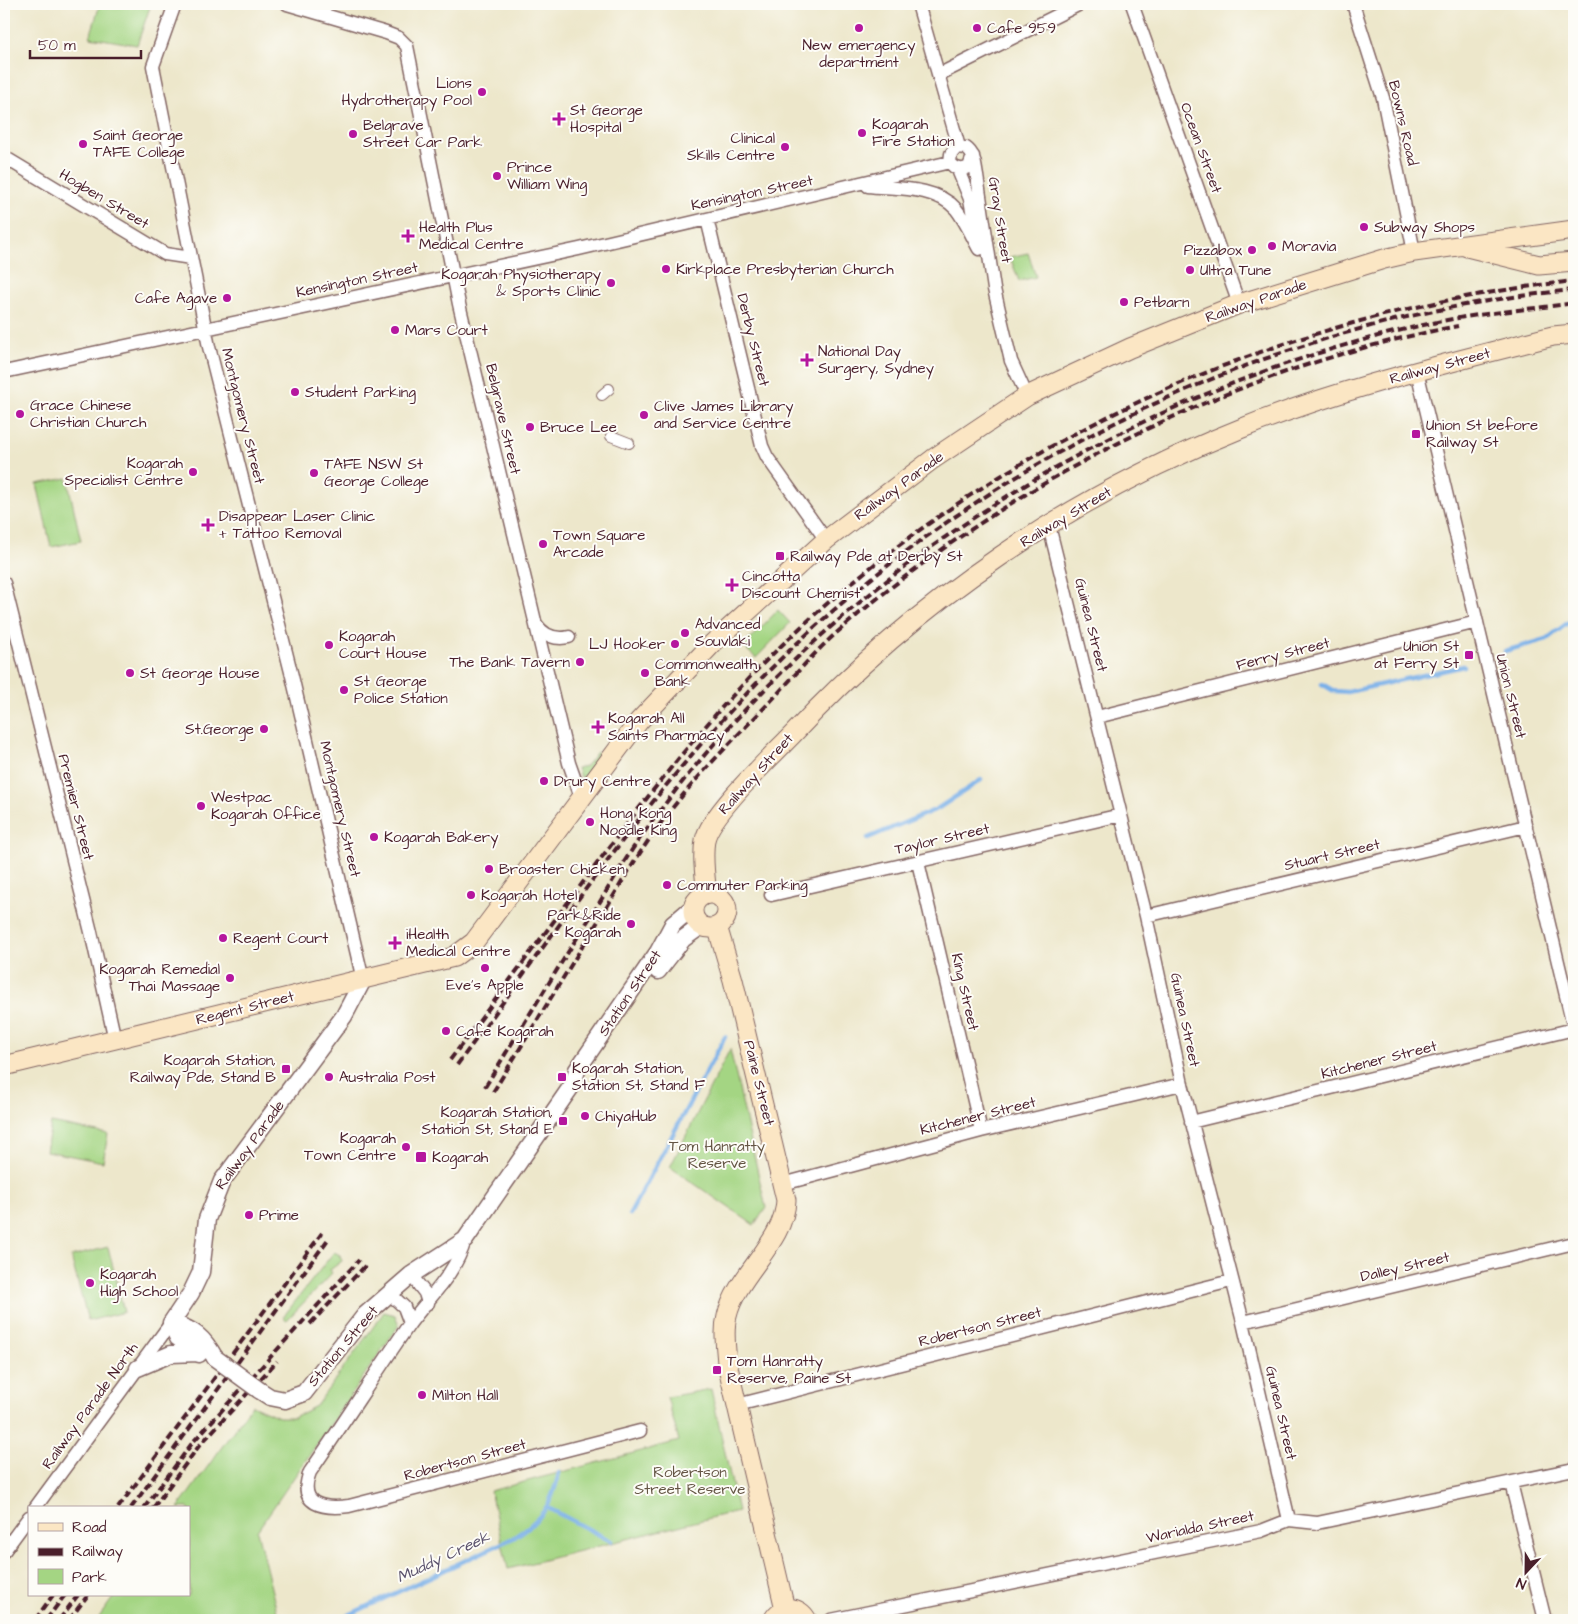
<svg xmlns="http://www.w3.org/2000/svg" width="1578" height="1624" font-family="'Architects Daughter',sans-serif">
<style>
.green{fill:#a4d583;stroke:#777a57}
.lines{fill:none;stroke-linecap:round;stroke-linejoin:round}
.stream{stroke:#7ab0e8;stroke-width:4.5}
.pedestrian-casing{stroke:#836563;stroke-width:12}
.minor-casing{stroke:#836563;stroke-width:15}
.tertiary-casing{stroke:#836563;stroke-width:19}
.secondary-casing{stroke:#836563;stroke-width:21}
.pedestrian{stroke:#fff;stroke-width:10}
.minor{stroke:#fff;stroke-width:12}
.tertiary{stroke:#fff;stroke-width:16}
.secondary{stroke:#fbe6c4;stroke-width:19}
.rail{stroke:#4a1f2b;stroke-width:4;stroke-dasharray:8 4;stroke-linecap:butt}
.tertiary-bridge-casing{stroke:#836563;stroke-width:19;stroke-linecap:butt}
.tertiary-bridge{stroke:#fff;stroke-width:16}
.poi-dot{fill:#b5179e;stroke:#fdfcf7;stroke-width:2}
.labels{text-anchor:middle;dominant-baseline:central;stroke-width:4;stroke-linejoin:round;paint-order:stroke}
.poi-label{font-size:15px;fill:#4a1f2b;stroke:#fdfcf7;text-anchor:start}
.street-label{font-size:15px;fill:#4a1f2b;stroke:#fdfcf7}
.park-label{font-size:15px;fill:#655645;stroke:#fdfcf7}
.water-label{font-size:16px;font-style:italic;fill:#5b526d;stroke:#fdfcf7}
</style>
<rect width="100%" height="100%" fill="#fdfcf7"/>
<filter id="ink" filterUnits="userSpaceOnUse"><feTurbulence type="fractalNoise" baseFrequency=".02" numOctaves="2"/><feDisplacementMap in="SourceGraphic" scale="10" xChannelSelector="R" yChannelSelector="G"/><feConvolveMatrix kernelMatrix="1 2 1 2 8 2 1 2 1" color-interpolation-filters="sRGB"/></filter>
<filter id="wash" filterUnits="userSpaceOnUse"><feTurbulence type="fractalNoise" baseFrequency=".0096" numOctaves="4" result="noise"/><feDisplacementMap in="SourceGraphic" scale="20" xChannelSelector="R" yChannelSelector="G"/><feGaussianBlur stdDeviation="1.12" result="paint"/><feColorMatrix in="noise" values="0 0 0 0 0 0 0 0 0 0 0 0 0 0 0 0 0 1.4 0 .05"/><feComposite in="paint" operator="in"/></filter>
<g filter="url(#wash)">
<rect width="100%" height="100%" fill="#ede7cb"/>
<!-- green -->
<path class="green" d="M100 4H151L137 45 90 37Z
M1028 253 1036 277 1019 281 1010 257Z
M67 478 81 541 51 547 37 484Z
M778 610 790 623 756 658 743 646Z
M597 752 601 755 585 777H580L577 768 586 766Z
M730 1049 766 1208 754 1225 670 1167Z
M51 1123 108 1134 103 1162 46 1151Z
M108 1247 124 1312 88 1321 71 1257Z
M334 1252 340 1255 342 1261 330 1270 332 1273 287 1320 283 1317Z
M384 1312 395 1315 399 1325 257 1531 279 1620H97L115 1595H189V1508H178L252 1405 279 1417H294L316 1406Z
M711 1389 738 1511 508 1569 490 1491 679 1441 667 1397Z"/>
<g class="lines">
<!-- stream -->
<path class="stream" d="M1505 651 1547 639 1574 618
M1322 684 1334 691 1348 692 1464 666
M868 838 937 809 981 780
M630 1214 725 1037
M548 1508 611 1541
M338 1620 513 1538C542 1519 551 1507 559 1473"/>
</g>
</g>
<g filter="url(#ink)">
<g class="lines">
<!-- pedestrian casing -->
<g class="pedestrian-casing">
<path id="pedestrian" d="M602 395 609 389
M611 436 629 443"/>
</g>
<!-- minor casing -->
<g class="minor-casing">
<path id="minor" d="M175 4 153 66 209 347 292 676 363 980
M287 4 386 33 399 38 407 46 459 304 569 763 581 797
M918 4 959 147
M1132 4 1239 304
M1353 4 1383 98 1414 252
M938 75 1080 4
M973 156 969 167C962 171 955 170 950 162L951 154 957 147 966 148C975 154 975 166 977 176L994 289 1011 361 1027 396
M4 157 165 254 191 258
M958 170 970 199 977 239
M868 186C895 189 936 186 956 209 965 220 972 236 979 249
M707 219 762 446 767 457 826 540
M1417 371 1574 1029
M4 372 579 249 950 162
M1049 526 1146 916 1182 1084 1243 1322 1289 1520
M4 583 91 932 115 1040
M536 624C544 636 556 640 569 637
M1097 717 1477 622
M918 862 981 1131
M771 895 1121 815
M1146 916 1526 826
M1191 1122 1574 1029
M783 1184 981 1131 1182 1084
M465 1240C455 1275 429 1297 408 1326 375 1374 343 1424 310 1472 297 1506 324 1509 349 1506L640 1431
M411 1275 425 1293 428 1303
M389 1293 404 1307 410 1323
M1243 1322 1574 1243
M737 1405 1231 1281
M1511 1483 1545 1620
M35 1508 171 1323
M4 1551 29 1517
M831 1620 1261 1531 1289 1520 1317 1523 1574 1469"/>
</g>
<!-- tertiary casing -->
<g class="tertiary-casing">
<path id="tertiary" d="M658 971 683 939 701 926
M171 1323 191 1293 201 1272 207 1219 222 1181 344 1016 363 980
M171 1323 178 1338 199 1354
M171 1323C194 1329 204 1338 215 1358
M138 1368 171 1354 198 1353
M259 1390 270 1397 285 1400 304 1393 365 1315 411 1275 465 1240 573 1084 577 1070 658 952 673 924 693 907"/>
</g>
<!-- secondary casing -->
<g class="secondary-casing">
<path id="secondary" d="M1467 247 1539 265 1574 262
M693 911a17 17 0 1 1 34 0a17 17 0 1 1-34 0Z
M707 894C705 876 702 858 705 840 710 814 773 755 793 734 916 601 1072 496 1240 429 1341 388 1448 363 1553 336L1574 334
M717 926 733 980 786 1200C785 1242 737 1274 727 1316 723 1331 726 1348 727 1363L785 1609
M4 1066 454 957 474 942 639 721 713 643 826 540 933 459 1027 396 1130 348 1239 304 1384 259 1414 252 1574 230
M773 1620C781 1605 799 1605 807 1620"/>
</g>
<!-- pedestrian -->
<use href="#pedestrian" class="pedestrian"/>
<!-- minor -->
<use href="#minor" class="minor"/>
<!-- tertiary -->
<use href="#tertiary" class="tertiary"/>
<!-- secondary -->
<use href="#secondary" class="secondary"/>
<!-- rail -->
<path class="rail" d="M450 1060C496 999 541 938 587 877 638 809 690 740 749 678 966 453 1264 314 1574 281
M457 1065C552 937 643 801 754 686 965 466 1271 317 1574 290
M485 1087C521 1029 556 970 593 913 608 889 622 864 638 841 821 580 1118 392 1428 324 1476 313 1526 310 1574 303
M493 1092C528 1036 562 979 597 923 614 896 630 867 648 841 682 791 724 749 766 706 788 683 809 658 833 636 1006 483 1230 369 1458 326
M310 1324 365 1266
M118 1508 322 1233
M131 1508 329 1238
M144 1508 193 1442 359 1260
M153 1508 199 1446 277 1361
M35 1620 53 1595
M46 1620 65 1595
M59 1620 78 1595
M69 1620 88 1595"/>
<!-- tertiary-bridge casing -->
<g class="tertiary-bridge-casing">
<path id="tertiary-bridge" d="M215 1358 259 1390"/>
</g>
<!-- tertiary-bridge -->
<use href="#tertiary-bridge" class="tertiary-bridge"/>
</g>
</g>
<!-- markers -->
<g class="poi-dot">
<circle cx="859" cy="28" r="5"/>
<circle cx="977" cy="28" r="5"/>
<circle cx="482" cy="92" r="5"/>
<path d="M556.5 111.5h5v5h5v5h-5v5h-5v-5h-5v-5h5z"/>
<circle cx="862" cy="133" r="5"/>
<circle cx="353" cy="134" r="5"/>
<circle cx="83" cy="144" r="5"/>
<circle cx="785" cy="147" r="5"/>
<circle cx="497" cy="176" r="5"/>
<circle cx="1364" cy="227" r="5"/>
<path d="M405.5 228.5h5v5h5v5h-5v5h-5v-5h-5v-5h5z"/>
<circle cx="1272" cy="246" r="5"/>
<circle cx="1252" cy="250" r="5"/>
<circle cx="666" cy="269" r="5"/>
<circle cx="1190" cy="270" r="5"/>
<circle cx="611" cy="283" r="5"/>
<circle cx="227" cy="298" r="5"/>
<circle cx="1124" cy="302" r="5"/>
<circle cx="395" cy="330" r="5"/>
<path d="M804.5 352.5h5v5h5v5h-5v5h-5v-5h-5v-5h5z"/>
<circle cx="295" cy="392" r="5"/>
<circle cx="20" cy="414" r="5"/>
<circle cx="644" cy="415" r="5"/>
<circle cx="530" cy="427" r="5"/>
<rect x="1411" y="429" width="10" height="10" rx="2.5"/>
<circle cx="193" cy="472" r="5"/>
<circle cx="314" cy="473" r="5"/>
<path d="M205.5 517.5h5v5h5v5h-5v5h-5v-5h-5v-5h5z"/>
<circle cx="543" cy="544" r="5"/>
<rect x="775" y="551" width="10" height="10" rx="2.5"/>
<path d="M729.5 577.5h5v5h5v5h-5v5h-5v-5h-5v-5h5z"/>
<circle cx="685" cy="633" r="5"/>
<circle cx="675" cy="644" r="5"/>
<circle cx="329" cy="645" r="5"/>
<rect x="1464" y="650" width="10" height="10" rx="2.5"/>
<circle cx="580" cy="662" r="5"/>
<circle cx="130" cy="673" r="5"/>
<circle cx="645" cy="673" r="5"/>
<circle cx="344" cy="690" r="5"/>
<path d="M595.5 719.5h5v5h5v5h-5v5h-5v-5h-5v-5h5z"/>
<circle cx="264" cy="729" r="5"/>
<circle cx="544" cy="781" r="5"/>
<circle cx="201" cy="806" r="5"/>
<circle cx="590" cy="822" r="5"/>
<circle cx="374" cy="837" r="5"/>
<circle cx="489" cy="869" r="5"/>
<circle cx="667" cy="885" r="5"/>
<circle cx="471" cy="895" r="5"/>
<circle cx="631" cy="924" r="5"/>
<circle cx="223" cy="938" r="5"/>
<path d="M392.5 935.5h5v5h5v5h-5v5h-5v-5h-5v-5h5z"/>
<circle cx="485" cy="968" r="5"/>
<circle cx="230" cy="978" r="5"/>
<circle cx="446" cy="1031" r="5"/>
<rect x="281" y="1064" width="10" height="10" rx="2.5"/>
<circle cx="329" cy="1077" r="5"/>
<rect x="557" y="1072" width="10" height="10" rx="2.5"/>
<circle cx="585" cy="1116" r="5"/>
<rect x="558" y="1116" width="10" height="10" rx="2.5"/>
<circle cx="406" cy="1147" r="5"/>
<rect x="415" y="1151" width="12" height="12" rx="2.5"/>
<circle cx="249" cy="1215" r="5"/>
<circle cx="90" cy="1283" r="5"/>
<rect x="712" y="1365" width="10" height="10" rx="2.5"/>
<circle cx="422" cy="1395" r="5"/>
</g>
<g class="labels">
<!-- poi labels -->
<g class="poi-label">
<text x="987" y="28">Cafe 959</text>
<text x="859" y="45" text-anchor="middle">New emergency<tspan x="859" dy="17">department</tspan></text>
<text x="472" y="83" text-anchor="end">Lions<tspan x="472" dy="17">Hydrotherapy Pool</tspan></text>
<text x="570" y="110">St George<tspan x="570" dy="17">Hospital</tspan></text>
<text x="872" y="124">Kogarah<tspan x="872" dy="17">Fire Station</tspan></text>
<text x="363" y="125">Belgrave<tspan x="363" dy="17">Street Car Park</tspan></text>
<text x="93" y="135">Saint George<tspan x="93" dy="17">TAFE College</tspan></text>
<text x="775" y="138" text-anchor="end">Clinical<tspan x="775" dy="17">Skills Centre</tspan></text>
<text x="507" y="167">Prince<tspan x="507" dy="17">William Wing</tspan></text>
<text x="419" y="227">Health Plus<tspan x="419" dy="17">Medical Centre</tspan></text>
<text x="1374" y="227">Subway Shops</text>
<text x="1282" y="246">Moravia</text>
<text x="1242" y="250" text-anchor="end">Pizzabox</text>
<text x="676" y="269">Kirkplace Presbyterian Church</text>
<text x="1200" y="270">Ultra Tune</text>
<text x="601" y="274" text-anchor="end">Kogarah Physiotherapy<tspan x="601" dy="17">&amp; Sports Clinic</tspan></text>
<text x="217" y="298" text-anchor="end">Cafe Agave</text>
<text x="1134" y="302">Petbarn</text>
<text x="405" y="330">Mars Court</text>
<text x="818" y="351">National Day<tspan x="818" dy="17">Surgery, Sydney</tspan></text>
<text x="305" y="392">Student Parking</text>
<text x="30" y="405">Grace Chinese<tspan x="30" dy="17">Christian Church</tspan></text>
<text x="654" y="406">Clive James Library<tspan x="654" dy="17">and Service Centre</tspan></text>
<text x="1426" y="425">Union St before<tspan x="1426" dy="17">Railway St</tspan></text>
<text x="540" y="427">Bruce Lee</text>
<text x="183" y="463" text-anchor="end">Kogarah<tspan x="183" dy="17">Specialist Centre</tspan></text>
<text x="324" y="464">TAFE NSW St<tspan x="324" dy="17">George College</tspan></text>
<text x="219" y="516">Disappear Laser Clinic<tspan x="219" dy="17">+ Tattoo Removal</tspan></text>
<text x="553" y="535">Town Square<tspan x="553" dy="17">Arcade</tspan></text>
<text x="790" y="556">Railway Pde at Derby St</text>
<text x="742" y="576">Cincotta<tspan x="742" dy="17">Discount Chemist</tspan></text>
<text x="695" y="624">Advanced<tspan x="695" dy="17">Souvlaki</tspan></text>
<text x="339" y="636">Kogarah<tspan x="339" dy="17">Court House</tspan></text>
<text x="665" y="644" text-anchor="end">LJ Hooker</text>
<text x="1459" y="646" text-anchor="end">Union St<tspan x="1459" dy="17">at Ferry St</tspan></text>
<text x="570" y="662" text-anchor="end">The Bank Tavern</text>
<text x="655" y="664">Commonwealth<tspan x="655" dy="17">Bank</tspan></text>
<text x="140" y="673">St George House</text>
<text x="354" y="681">St George<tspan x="354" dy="17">Police Station</tspan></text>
<text x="608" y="718">Kogarah All<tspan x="608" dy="17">Saints Pharmacy</tspan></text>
<text x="254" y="729" text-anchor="end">St.George</text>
<text x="554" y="781">Drury Centre</text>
<text x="211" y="797">Westpac<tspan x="211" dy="17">Kogarah Office</tspan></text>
<text x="600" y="813">Hong Kong<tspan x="600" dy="17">Noodle King</tspan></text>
<text x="384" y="837">Kogarah Bakery</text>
<text x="499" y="869">Broaster Chicken</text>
<text x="677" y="885">Commuter Parking</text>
<text x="481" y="895">Kogarah Hotel</text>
<text x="621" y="915" text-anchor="end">Park&amp;Ride<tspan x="621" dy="17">- Kogarah</tspan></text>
<text x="406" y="934">iHealth<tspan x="406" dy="17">Medical Centre</tspan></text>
<text x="233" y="938">Regent Court</text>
<text x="220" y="969" text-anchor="end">Kogarah Remedial<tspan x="220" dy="17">Thai Massage</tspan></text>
<text x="485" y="985" text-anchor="middle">Eve's Apple</text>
<text x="456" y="1031">Cafe Kogarah</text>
<text x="276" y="1060" text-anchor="end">Kogarah Station,<tspan x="276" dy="17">Railway Pde, Stand B</tspan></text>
<text x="572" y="1068">Kogarah Station,<tspan x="572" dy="17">Station St, Stand F</tspan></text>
<text x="339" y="1077">Australia Post</text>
<text x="553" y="1112" text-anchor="end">Kogarah Station,<tspan x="553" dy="17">Station St, Stand E</tspan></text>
<text x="595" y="1116">ChiyaHub</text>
<text x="396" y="1138" text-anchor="end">Kogarah<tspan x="396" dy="17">Town Centre</tspan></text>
<text x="432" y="1157">Kogarah</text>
<text x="259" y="1215">Prime</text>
<text x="100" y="1274">Kogarah<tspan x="100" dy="17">High School</tspan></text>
<text x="727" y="1361">Tom Hanratty<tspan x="727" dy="17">Reserve, Paine St</tspan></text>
<text x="432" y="1395">Milton Hall</text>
</g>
<!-- street labels -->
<g class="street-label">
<text transform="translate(1403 123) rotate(77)">Bowns Road</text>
<text transform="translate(1201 148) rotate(70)">Ocean Street</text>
<text transform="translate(752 193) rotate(-12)">Kensington Street</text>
<text transform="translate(104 199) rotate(31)">Hogben Street</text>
<text transform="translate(1000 220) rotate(81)">Gray Street</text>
<text transform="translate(357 280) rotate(-12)">Kensington Street</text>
<text transform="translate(1256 301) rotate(-19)">Railway Parade</text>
<text transform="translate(753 340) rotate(76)">Derby Street</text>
<text transform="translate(1440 366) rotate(-15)">Railway Street</text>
<text transform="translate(243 416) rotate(76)">Montgomery Street</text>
<text transform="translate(503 419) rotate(77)">Belgrave Street</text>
<text transform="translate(899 486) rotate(-36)">Railway Parade</text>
<text transform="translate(1066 517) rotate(-31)">Railway Street</text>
<text transform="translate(1091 625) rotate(76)">Guinea Street</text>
<text transform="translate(1283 654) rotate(-14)">Ferry Street</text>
<text transform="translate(1511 696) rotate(76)">Union Street</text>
<text transform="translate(756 774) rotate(-48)">Railway Street</text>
<text transform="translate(76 807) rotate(76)">Premier Street</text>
<text transform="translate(340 809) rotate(77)">Montgomery Street</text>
<text transform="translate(942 839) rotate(-13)">Taylor Street</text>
<text transform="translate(1332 855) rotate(-13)">Stuart Street</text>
<text transform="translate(965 992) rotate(77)">King Street</text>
<text transform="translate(630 993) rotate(-56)">Station Street</text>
<text transform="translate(245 1008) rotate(-14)">Regent Street</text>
<text transform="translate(1185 1020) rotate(78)">Guinea Street</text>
<text transform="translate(1379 1060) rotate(-14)">Kitchener Street</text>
<text transform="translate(759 1083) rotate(76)">Paine Street</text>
<text transform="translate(978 1116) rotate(-14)">Kitchener Street</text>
<text transform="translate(250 1145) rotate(-54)">Railway Parade</text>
<text transform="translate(1405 1267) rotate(-13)">Dalley Street</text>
<text transform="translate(980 1327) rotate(-14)">Robertson Street</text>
<text transform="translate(343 1346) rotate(-50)">Station Street</text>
<text transform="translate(90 1406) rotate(-54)">Railway Parade North</text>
<text transform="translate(1281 1413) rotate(77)">Guinea Street</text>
<text transform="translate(465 1460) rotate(-15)">Robertson Street</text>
<text transform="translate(1200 1527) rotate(-12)">Warialda Street</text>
</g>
<!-- park labels -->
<g class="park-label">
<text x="717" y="1146">Tom Hanratty<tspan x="717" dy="17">Reserve</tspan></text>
<text x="690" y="1472">Robertson<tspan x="690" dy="17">Street Reserve</tspan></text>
</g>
<!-- water labels -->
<g class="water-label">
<text transform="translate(443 1557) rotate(-25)">Muddy Creek</text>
</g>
</g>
<!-- margin -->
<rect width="1578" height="1624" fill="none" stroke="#fdfcf7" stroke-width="20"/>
<!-- legend -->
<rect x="28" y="1506" width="162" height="90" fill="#fdfcf7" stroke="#b5a4a5"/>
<rect x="38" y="1523" width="25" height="8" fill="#fbe6c4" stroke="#b5a4a5"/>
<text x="72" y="1532" font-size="15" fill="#4a1f2b">Road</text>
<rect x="38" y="1548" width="25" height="8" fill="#4a1f2b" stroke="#b5a4a5"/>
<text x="72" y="1556" font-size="15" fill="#4a1f2b">Railway</text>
<rect x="38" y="1569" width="25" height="15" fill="#a4d583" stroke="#b5a4a5"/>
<text x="72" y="1582" font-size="15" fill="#4a1f2b">Park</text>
<!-- north arrow -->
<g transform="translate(1526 1572) rotate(202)" stroke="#fdfcf7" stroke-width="4" paint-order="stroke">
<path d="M0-4L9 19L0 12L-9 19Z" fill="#4a1f2b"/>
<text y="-8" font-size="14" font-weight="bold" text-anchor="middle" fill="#4a1f2b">N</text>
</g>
<!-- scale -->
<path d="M30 50v8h111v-8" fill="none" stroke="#4a1f2b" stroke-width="2.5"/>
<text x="38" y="50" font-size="15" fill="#4a1f2b" stroke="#fdfcf7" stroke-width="4" paint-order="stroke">50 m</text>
</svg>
